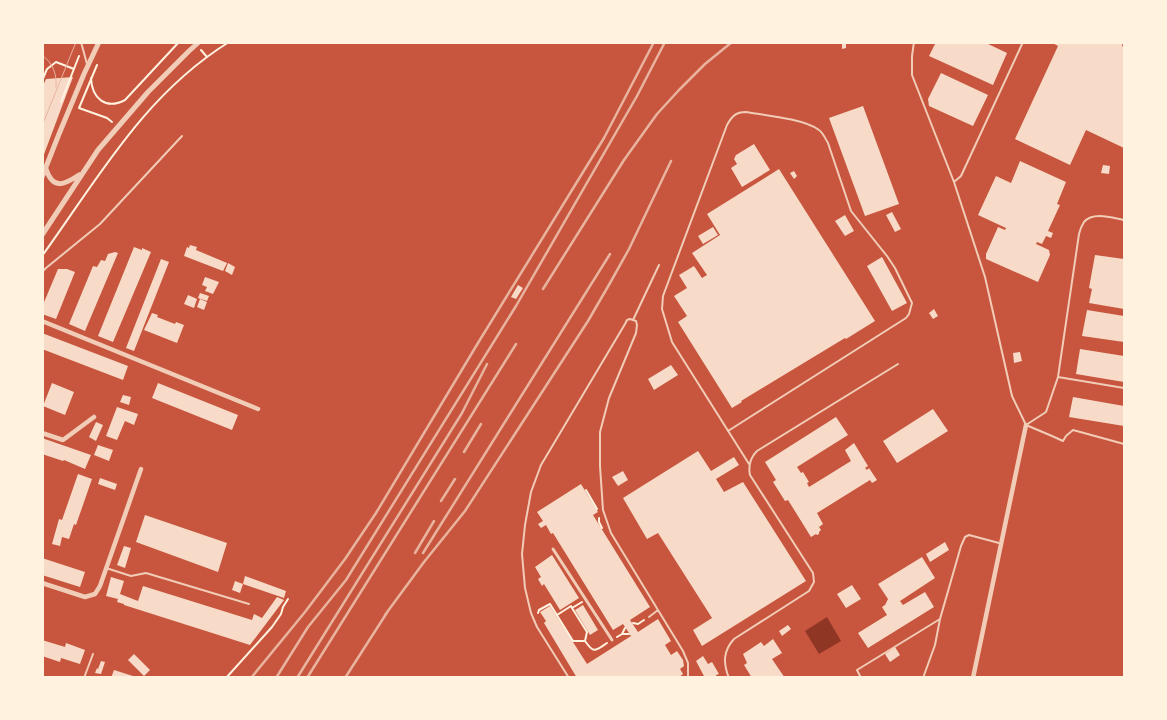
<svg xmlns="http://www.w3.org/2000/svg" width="1167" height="720" font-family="'Titillium Web',sans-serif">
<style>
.water{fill:#8f3625}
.building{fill:#f7dbc8}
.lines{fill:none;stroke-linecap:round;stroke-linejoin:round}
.path{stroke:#fff3e0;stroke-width:2}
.service{stroke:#f1ccb7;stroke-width:2}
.pedestrian{stroke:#f1ccb7;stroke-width:3}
.minor{stroke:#f1ccb7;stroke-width:4.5}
.tertiary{stroke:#f1ccb7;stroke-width:5}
.tram{stroke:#e9b49f;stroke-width:1}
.rail{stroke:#e9b49f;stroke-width:2.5}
</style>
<rect width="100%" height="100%" fill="#c8553d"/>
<!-- water -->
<path class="water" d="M827 617 841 641 819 654 805 631Z"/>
<!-- building -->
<path class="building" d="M842 42H846V48L842 49Z
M936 42H984L1007 53 993 85 929 56Z
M1051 42 1116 43 1123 42 1122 46 1124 47V148L1086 130 1070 165 1015 139 1058 46Z
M941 73 988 95 973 126 929 106 928 99Z
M73 77 43 157 42 88 46 79Z
M863 106 899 204 865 216 829 118Z
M754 144 770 170 742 187 731 168 737 164 734 159 736 155Z
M1020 161 1066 182 1057 204 1060 205 1048 231 1053 233 1051 238 1046 236 1042 244 1037 242 1036 244 1049 250 1050 255 1038 282 986 259V254L998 227 1005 230 1006 228 978 215 996 176 1011 183Z
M1103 165 1110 166 1109 174 1101 173Z
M779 169 875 321 846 339 845 338 741 401 742 402 732 408 678 322 687 316 674 296 687 288 679 275 694 266 702 278 707 275 692 253 720 235 707 214Z
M794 171 797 176 794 179 790 173Z
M892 212 901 229 895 232 886 215Z
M845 215 854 231 845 236 835 221Z
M713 227 718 235 703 244 698 236Z
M190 245 197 247 196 250 227 263 223 271 184 256 187 247 189 248Z
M134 247 142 250V248L151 252 113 342 98 336Z
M115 252 118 253 85 331 69 324 93 266 97 267 101 260 105 261 108 254Z
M1095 255 1124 259V309L1089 303 1092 289 1089 288Z
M882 257 907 303 892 311 867 266Z
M161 259 169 262 134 351 126 348Z
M228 263 235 267 232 275 225 271Z
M58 269H67L75 272 56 319 42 314V307Z
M205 277 219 282 213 294 205 291 207 287 202 285Z
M518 285 523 288 516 299 511 297Z
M200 293 209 296 207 301 198 298Z
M188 295 197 299 194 308 184 304Z
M200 299 207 302 204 310 197 307Z
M934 309 938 316 933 319 929 313Z
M1087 310 1124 316V342L1082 336Z
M152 313 158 315 157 317 175 324 176 322 184 325 177 343 144 330Z
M42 333 128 366 123 380 42 349Z
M1080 349 1124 356V382L1076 374Z
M1020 352 1022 361 1014 363 1013 353Z
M671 365 678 375 654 390 648 379Z
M52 383 74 392 65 415 43 406Z
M158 383 238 415 232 430 152 398Z
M123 395 131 397 129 405 120 402Z
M1073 397 1124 406V426L1069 417Z
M117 407 138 414 134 425 125 421 117 440 106 436Z
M933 409 948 431 897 463 883 441Z
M836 417 848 435 797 467 801 473 803 472 809 482 807 483 809 487 851 461 845 450 854 443 868 466 865 468 867 470 869 468 877 480 872 483 870 480 817 513 823 524 819 527 821 530 819 532V534L817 535 816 534 811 537 788 500 785 501 773 482 776 480 765 462Z
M96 422 103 425 96 441 89 437Z
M42 438 91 455 85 469 64 460 63 461 42 454Z
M98 445 113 450 109 461 94 455Z
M698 451 711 471 734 457 739 465 716 479 724 492 743 482 806 581 702 646 693 630 712 618 658 533 647 539 623 498Z
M623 471 628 480 618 486 612 477Z
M78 474 92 479 76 525 74 524 69 539 62 537 60 546 52 544 59 519 62 520Z
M100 478 117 484 115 490 98 484Z
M581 484 598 512 593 515 650 607 630 620 638 632 658 619 671 641 665 645 671 655 677 651 683 660 684 666 680 669 683 674 678 678H577L544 623 546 621 540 612 550 606 587 664 631 636 623 624 613 630 553 533 551 534 546 525 541 528 538 524 543 521 537 512Z
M145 515 227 543 218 572 136 542Z
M945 542 949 550 930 562 926 554Z
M124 546 131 548 125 568 117 565Z
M552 555 579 598 560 610 544 584 542 586 538 579 541 577 535 567Z
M922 557 935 578 900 601 903 605 925 592 934 607 868 648 858 633 887 615 882 607 885 605 888 599 878 584Z
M42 558 85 572 80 587 42 575Z
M245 576 286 591 284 598 243 584Z
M111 577 124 581 120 594 138 601 143 586 252 620 254 614 262 618 277 597 284 600 250 645 124 605V604L117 602 118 599 106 596Z
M235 581 243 584 240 593 232 590Z
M852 585 861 599 846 608 837 594Z
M583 605 598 630 590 635 575 610Z
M788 625 791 629 782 636 779 631Z
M773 639 782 653 772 659 785 678H752L744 665 747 663 743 654 761 642 764 646Z
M42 640 65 647 66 643 85 650 80 664 61 658 60 662 42 656Z
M895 647 900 655 890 662 885 654Z
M134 654 150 670 144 676 128 660Z
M703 656 708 664 712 662 719 674 716 675 717 678H705L696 661Z
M101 661 105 662 101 674 95 673 97 668 98 669Z
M114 670 136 677V678H111Z"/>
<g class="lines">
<!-- path -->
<path class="path" d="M201 50 207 57
M97 65 79 108 107 118 112 122
M91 78C92 99 106 110 125 100L179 42
M42 81 47 69 56 62 74 69
M61 102 79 56
M42 256C99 177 144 95 229 42
M586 490 597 509
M599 518V522L602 528
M582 602 572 608 587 632 585 641C594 654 595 651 607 643
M538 613 539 610 550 604 573 641H585
M557 615 571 606 572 608
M633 623 638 624 644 620
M622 634 625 628
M617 637 622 634H629
M226 678 272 627 281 614 283 607 288 599"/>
<!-- service -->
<path class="service" d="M81 42 87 64
M914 42 912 56V75L954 182 985 277 1012 396 1026 425 1052 436 1063 441 1066 436 1073 430 1124 444
M954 182 961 176 1023 42
M42 272 46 268 100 224 182 136
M633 320 659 265
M1058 377 1124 388
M1026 425 1046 412 1058 377 1079 234C1080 230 1082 225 1084 222 1093 211 1113 218 1124 220
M728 431 906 318 909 314 912 303 895 268 887 256 851 211 828 143C825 138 823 133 819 130 805 119 764 115 746 112 736 112 732 116 727 125L663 296 662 309 672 342 749 464
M106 568 131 576 146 573 249 604
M649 617 658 610
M84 678 93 654
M569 678 537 627 531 613 525 588 522 554 525 525 531 492 541 465 625 324 627 320 630 319 636 321 637 325 636 333 609 398 600 432V466L603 510 611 533 683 651 688 663V678
M729 678C723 663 723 651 734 639L809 591 814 582 813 573 750 475C748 465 750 458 757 451L898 364
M861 678 857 670 940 619
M923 678 935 645 940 619 961 546 965 537 969 535 999 543"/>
<!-- pedestrian -->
<path class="pedestrian" d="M553 549 612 640"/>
<!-- minor -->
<path class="minor" d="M42 321 258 409
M42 433 63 440 94 417
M42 583 85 597 95 594 100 586 141 469
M973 678 1026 425"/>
<!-- tertiary -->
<path class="tertiary" d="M46 169C53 190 64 185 79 175
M42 177 59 134 84 74 99 42
M42 235 98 150 148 92 189 51 199 42"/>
<!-- tram -->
<path class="tram" d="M42 55C53 63 57 74 56 87
M42 126 76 42"/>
<!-- rail -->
<path class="rail" d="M543 289 624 160 657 114 679 90 705 64 732 42
M464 452 481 424
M441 501 455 479
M415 553 434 521
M423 553 610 254
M385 615 424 562 465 511 588 321 610 283 629 249 671 161
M251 678 305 612 345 559 376 513 478 343 604 138 654 42
M276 678 308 627 346 580 516 306 637 96 665 42
M297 678 462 413 487 364
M307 678 516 344
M345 678 388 611"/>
</g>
<!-- border -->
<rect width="1167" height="720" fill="none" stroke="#fff3e0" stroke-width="88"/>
</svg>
